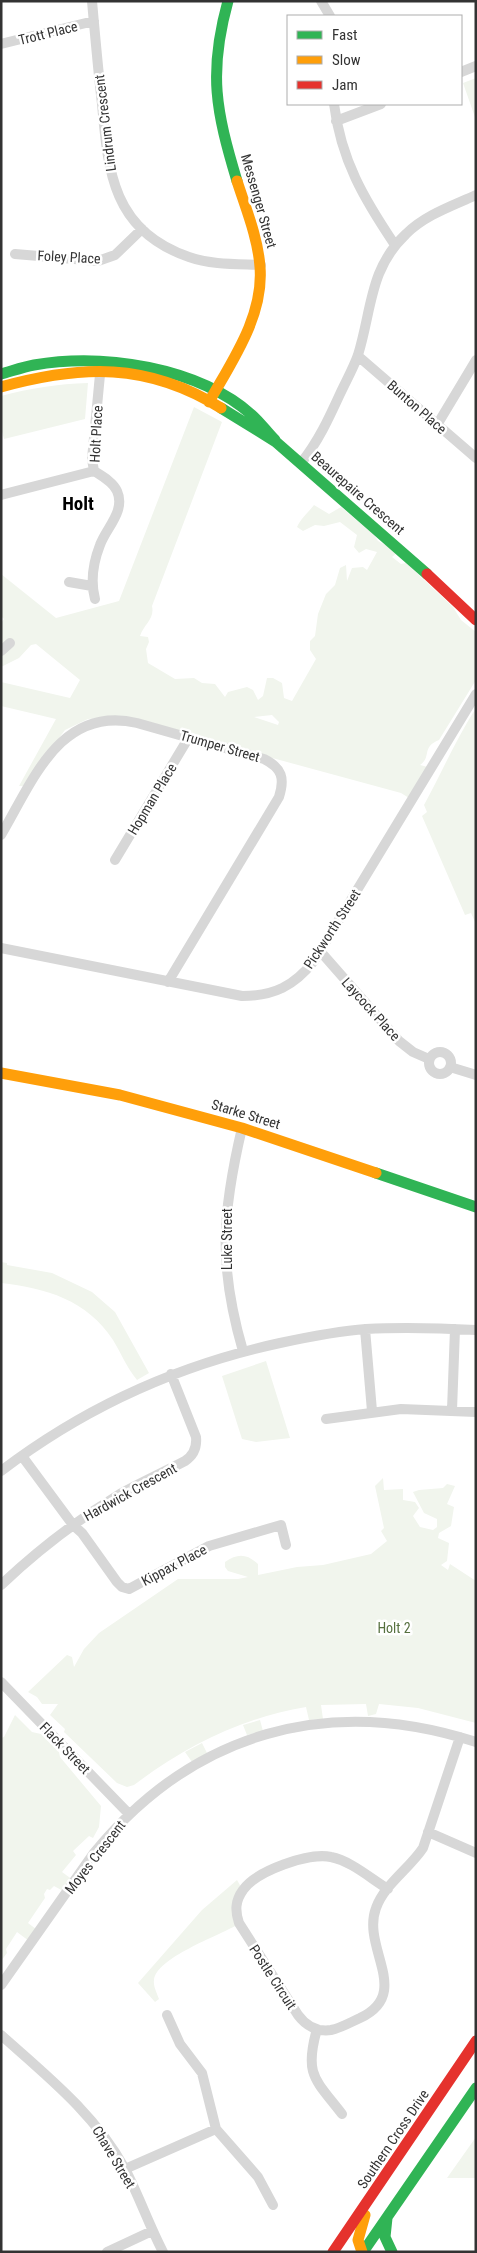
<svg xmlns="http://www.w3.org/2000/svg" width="477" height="2253" font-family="'Roboto Condensed',sans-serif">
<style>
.green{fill:#f1f5ed;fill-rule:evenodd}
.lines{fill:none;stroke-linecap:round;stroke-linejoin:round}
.street{stroke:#d7d7d7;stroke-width:10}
.fast{stroke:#30b455;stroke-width:11}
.slow{stroke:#ff9f0a;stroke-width:11}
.jam{stroke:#e5322d;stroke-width:11}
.labels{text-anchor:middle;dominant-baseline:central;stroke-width:5;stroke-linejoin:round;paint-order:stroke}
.street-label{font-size:14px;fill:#333;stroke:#fff}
.park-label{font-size:14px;fill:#56703f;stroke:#fff}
.district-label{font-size:19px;font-weight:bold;fill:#000;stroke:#fff}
</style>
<rect width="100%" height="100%" fill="#fff"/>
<!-- green -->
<path class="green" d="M476 78V120L463 83Z
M88 383 85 419 4 439 1 428V396C30 388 58 384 88 383Z
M194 407 222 422 152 606C155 619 144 624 140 636L148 637 149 642 146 649 148 663 175 679 194 678 202 683 215 684 225 697 228 692 247 687 253 690 258 700 263 696 267 678H273L282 683 284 698 292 701 316 659 310 650V641L315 636 318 614 326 594 335 585 340 568 346 565 347 581 352 568 363 567 367 570 377 552 366 549 359 553 354 547 357 535 340 522 324 526 315 525 303 531 297 527C301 518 308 513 314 505L329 514 341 507 374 535 378 541 398 552 392 557 401 564 406 563 453 607 461 620 476 632V680L439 740C421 747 432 757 420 765L428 767 409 798 401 793 118 716 88 719 65 730 23 786H19L56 719 1 706V682L70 698 80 680 36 644 31 645 19 658 1 667V623L4 619 1 616V574L56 618 119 601ZM272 715 279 722 278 725 254 717Z
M476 708V924L471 913 465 915 422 816 427 812 424 805C442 772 456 739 476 708Z
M1 1262 7 1263V1265L52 1273 92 1292 115 1312 149 1373 137 1380C127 1368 121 1353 113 1340 87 1300 46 1288 1 1283Z
M266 1361 290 1438 256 1442 242 1439 222 1376Z
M383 1478 384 1490 403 1489V1500L415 1502 419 1508 413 1516 420 1527 433 1530 437 1527V1519L424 1513 413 1492 419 1490 443 1488 447 1484 455 1486 447 1504 454 1507 451 1526 439 1533 438 1538 449 1543 447 1561 441 1565 448 1570 450 1564 476 1581V1723L418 1708 379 1704 376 1714 368 1716 366 1704 321 1705 323 1719 309 1720 306 1707C241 1718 186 1746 134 1785L127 1787 117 1783 64 1732 65 1729 50 1715 58 1704H42L37 1697 28 1692 67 1655 72 1657 74 1667 84 1649 99 1633 178 1579H238L248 1577 228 1571 225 1567V1562C238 1553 247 1554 258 1564V1575L297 1567 323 1565 371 1554 387 1541 381 1531 384 1528 375 1486Z
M15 1715 32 1732 41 1734 59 1752 60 1757 101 1806 99 1827 93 1838 89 1836 73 1851 76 1855 62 1872 73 1880 65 1892 54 1886 50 1890 47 1889 44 1894 45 1898 28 1923 36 1929 29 1941 17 1932 6 1949 7 1953 1 1961V1738L4 1737Z
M260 1720 263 1731 247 1735 243 1725Z
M202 1743 207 1753 192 1762 185 1752Z
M237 1880 241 1887 237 1925C218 1936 156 1958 154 1980 153 1986 157 1993 159 1999L155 2002 138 1983 202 1910Z
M476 2137V2178H447Z"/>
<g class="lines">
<!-- street -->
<path class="street" d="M92 1C95 35 98 69 102 104 108 172 113 231 189 257 211 265 237 264 261 265
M321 1 330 16
M1 44 94 21
M461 72 476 66
M334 104C341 160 364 199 395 245
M336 121 381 104
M15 254 98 261 115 255 142 229
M358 356 476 458
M437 425 476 360
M301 463C318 442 329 418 340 394 346 381 353 369 358 355 372 310 369 269 406 234 425 215 452 206 476 195
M94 471C102 476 113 482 117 491 126 511 106 528 100 545 93 563 90 580 95 599
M1 495 94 471 92 459 101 364
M69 582 92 586
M1 651 10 643
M1 835C33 781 60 705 137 723L264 759C282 768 285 778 279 797L168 982
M115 860 189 737
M1 948 242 996C274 996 294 986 314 961L476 694
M320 951 399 1041 413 1052 429 1059
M429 1063a11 11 0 1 1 22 0a11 11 0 1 1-22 0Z
M450 1067 476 1075
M242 1128C222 1213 218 1265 243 1351
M365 1329 372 1411
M452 1410 455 1329
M326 1419 401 1409 476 1412
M22 1456 73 1525 82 1533 117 1582 122 1587 129 1589 209 1546 281 1525 286 1545
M1 1471C85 1407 178 1365 280 1343 308 1337 338 1331 366 1329 402 1327 439 1328 476 1330
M1 1585C38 1550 77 1520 120 1494 142 1482 164 1472 185 1461 194 1455 197 1447 196 1437L171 1374
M1 1682 129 1814
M428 1832 476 1853
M388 1889C370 1878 351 1861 331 1857 309 1852 256 1871 243 1890 235 1901 235 1911 239 1923L298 2015C306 2026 318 2032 331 2030 341 2028 351 2022 360 2018 413 1993 361 1948 376 1908 384 1885 409 1869 423 1848L460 1737
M1 1985 94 1853C193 1732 328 1694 476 1742
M167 2015 180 2044 202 2073 216 2129 258 2177 273 2205
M317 2029C304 2075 315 2079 342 2114
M1 2035C47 2076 95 2114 125 2169 139 2196 149 2225 163 2252
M125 2169 216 2129
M107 2252 152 2231"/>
<!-- fast -->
<path class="fast" d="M228 1C208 73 216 111 237 181
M1 374C12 371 23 367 34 365 103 353 198 367 252 415 260 422 267 432 275 440
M221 408 276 442 427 574
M376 1173 476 1207
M387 2218 385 2237 392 2252
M363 2252 476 2088"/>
<!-- slow -->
<path class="slow" d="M1 387C81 365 147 362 221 408
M209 402C232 361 264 316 260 267 258 238 246 209 237 181
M1 1073 120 1095 242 1128 376 1173
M362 2252 358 2240 365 2215"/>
<!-- jam -->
<path class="jam" d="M427 574 476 620
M333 2252 476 2041"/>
</g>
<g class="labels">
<!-- street labels -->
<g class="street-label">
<text transform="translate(48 33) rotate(-14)">Trott Place</text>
<text transform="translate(105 123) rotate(-97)">Lindrum Crescent</text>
<text transform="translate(259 201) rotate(74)">Messenger Street</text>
<text transform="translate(69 257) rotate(3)">Foley Place</text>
<text transform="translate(417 407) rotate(41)">Bunton Place</text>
<text transform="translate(96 434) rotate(-87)">Holt Place</text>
<text transform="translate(358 493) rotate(41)">Beaurepaire Crescent</text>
<text transform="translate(220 746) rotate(16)">Trumper Street</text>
<text transform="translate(152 799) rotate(-59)">Hopman Place</text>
<text transform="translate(332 929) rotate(-57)">Pickworth Street</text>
<text transform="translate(371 1009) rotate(48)">Laycock Place</text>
<text transform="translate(246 1114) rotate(17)">Starke Street</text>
<text transform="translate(227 1239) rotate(-90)">Luke Street</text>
<text transform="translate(130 1492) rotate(-29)">Hardwick Crescent</text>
<text transform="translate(174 1565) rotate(-28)">Kippax Place</text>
<text transform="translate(65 1748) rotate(46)">Flack Street</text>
<text transform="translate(95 1857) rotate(-52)">Moyes Crescent</text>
<text transform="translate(273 1977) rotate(57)">Postle Circuit</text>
<text transform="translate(393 2139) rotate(-56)">Southern Cross Drive</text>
<text transform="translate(114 2157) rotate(59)">Chave Street</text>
</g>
<!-- park labels -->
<g class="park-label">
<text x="394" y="1628">Holt 2</text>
</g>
<!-- district labels -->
<g class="district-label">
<text x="78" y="503">Holt</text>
</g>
</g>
<!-- border -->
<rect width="477" height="2253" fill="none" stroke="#333333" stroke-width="5"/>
<!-- legend -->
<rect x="287" y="15" width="175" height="90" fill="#ffffff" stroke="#adadad"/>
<rect x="297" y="31" width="25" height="8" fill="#30b455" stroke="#adadad"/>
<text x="332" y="40" font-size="15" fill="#333333">Fast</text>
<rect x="297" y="56" width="25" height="8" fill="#ff9f0a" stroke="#adadad"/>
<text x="332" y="65" font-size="15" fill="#333333">Slow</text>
<rect x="297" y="81" width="25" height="8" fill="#e5322d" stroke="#adadad"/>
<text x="332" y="90" font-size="15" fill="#333333">Jam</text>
</svg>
